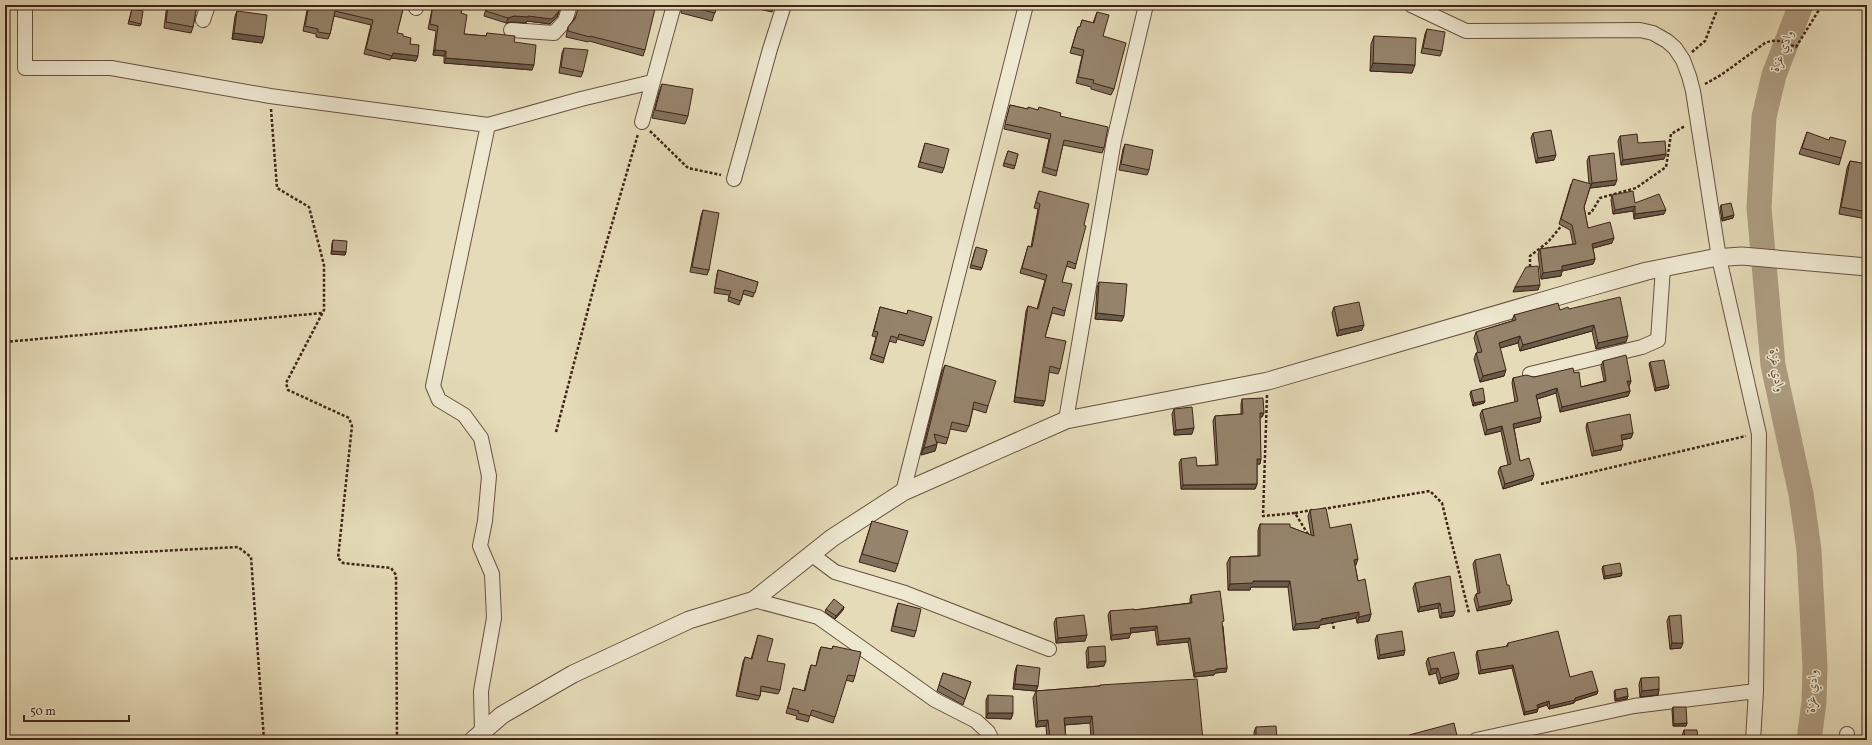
<svg xmlns="http://www.w3.org/2000/svg" width="1872" height="745" font-family="Vollkorn,Amiri,serif">
<style>
.lines{fill:none;stroke-linecap:round;stroke-linejoin:round}
.river{stroke:#ad9d81;stroke-width:25}
.minor-casing{stroke:#68523f;stroke-width:16}
.tertiary-casing{stroke:#68523f;stroke-width:19}
.path{stroke:#3f2417;stroke-width:2.5;stroke-dasharray:3 2;stroke-linecap:butt}
.minor{stroke:#eee8d1;stroke-width:14}
.tertiary{stroke:#eee8d1;stroke-width:17}
.wall{fill:#80715c;stroke:#3f2417}
.shaded-wall{fill:#685c4b;stroke:#3f2417}
.building{fill:#95836b;stroke:#3f2417}
.labels{text-anchor:middle;dominant-baseline:central;stroke-width:3;stroke-linejoin:round;paint-order:stroke}
.water-label{font-size:13px;font-style:italic;fill:#604837;stroke:#eee8d1}
</style>
<rect width="100%" height="100%" fill="#e5dbb8"/>
<filter id="stains"><feTurbulence type="fractalNoise" baseFrequency=".005" numOctaves="4"/><feColorMatrix values="0 0 0 0 .2 0 0 0 0 .09 0 0 0 0 .02 0 0 0 .5 -.17"/></filter>
<radialGradient id="worn" r=".72"><stop offset=".6" stop-color="#630" stop-opacity="0"/><stop offset="1" stop-color="#630" stop-opacity=".3"/></radialGradient>
<g class="lines">
<!-- river -->
<path class="river" d="M1801 5 1774 75 1764 117 1759 208 1773 365 1801 494 1809 550 1815 667 1814 702 1809 740"/>
<!-- minor casing -->
<g class="minor-casing">
<path id="minor" d="M25 5V68H111L270 96 488 125 581 99 652 82
M1411 5 1466 31 1640 30 1653 33 1667 41 1675 48 1683 60 1689 76 1693 91 1719 258 1759 434 1756 691 1753 740
M416 8 417 5
M203 20 208 5
M511 30 554 33 565 21 570 5
M642 122 674 5
M734 179 770 49 784 5
M1530 374 1642 347 1658 340 1663 268
M1066 420 1114 140 1146 5
M903 492 1026 5
M811 554 835 572 905 593 1049 649
M754 600 818 617 935 700 976 721 988 732 992 740
M482 732 481 691 494 618 492 574 480 546 485 521 489 476 481 438 464 415 439 400 433 386 488 125
M1847 734V740
M1476 740 1634 706 1756 691"/>
</g>
<!-- tertiary casing -->
<g class="tertiary-casing">
<path id="tertiary" d="M473 740 502 715 573 674 689 620 754 600 832 538 903 492 1066 420 1268 381 1580 290 1647 271 1713 258 1742 256 1867 267"/>
</g>
<!-- path -->
<path class="path" d="M1692 52 1705 41 1719 5
M1705 84 1721 75 1765 43C1777 38 1784 42 1796 47L1822 5
M271 109 277 188 309 207 324 265V310L286 383 288 390 349 418 352 426 338 558 343 563 391 568 396 575 397 740
M650 131 688 168 721 175
M1583 215 1591 213 1600 198 1636 188 1666 167 1671 134 1685 126
M1530 267V256L1548 242 1563 224
M5 342 322 313
M1267 395 1263 516 1295 513 1309 536
M556 432 596 279 638 134
M1541 484 1746 436
M1323 509 1430 491 1442 503 1469 613
M1295 513 1312 510
M5 559 238 547 251 557 264 740
M1332 621 1334 629"/>
<!-- minor -->
<use href="#minor" class="minor"/>
<!-- tertiary -->
<use href="#tertiary" class="tertiary"/>
</g>
<!-- wall -->
<path class="wall" d="M167 5H197L193 27 191 33 164 28Z
M221 5H233L232 7Z
M308 5H404L397 33 403 36 410 44 416 61 391 58 390 60 364 54 371 25 334 16 330 34 328 39 316 37V34L303 31Z
M425 5H463L461 13 464 34 486 36 487 33 514 42 532 70 444 63V56L433 55 436 31 428 29 432 9 425 7Z
M487 5H561L557 17 550 24 527 21 526 23 512 22 506 23 484 16Z
M658 5H666L664 9 657 7Z
M682 5H717L712 21 681 13Z
M741 5H774L772 12Z
M582 6 645 50 643 56 589 41 588 42 566 37 568 27 574 19Z
M132 9 141 24 140 26 128 24Z
M237 11 262 43 232 39 235 16Z
M1097 12 1103 36 1114 89 1111 95 1091 89V87L1076 83 1082 56 1070 53 1076 33 1078 27H1080L1082 20 1093 23Z
M1427 29 1442 51 1440 56 1421 53 1425 34Z
M1374 36 1412 73 1370 71 1371 44Z
M564 48 583 72 581 77 559 73 562 53Z
M662 84 688 116 685 124 652 118 659 92Z
M1010 105 1027 109 1038 110 1060 116 1104 148 1102 153 1063 145 1057 171 1056 176 1042 172 1049 139 1004 129Z
M1807 132 1841 158 1839 165 1799 154Z
M1533 133 1554 160 1536 163 1531 138Z
M1620 136 1638 143 1664 159 1621 165 1618 141Z
M925 143 944 168 942 173 918 167Z
M1125 144 1149 170 1147 175 1119 170 1123 149Z
M1008 151 1018 154 1014 169 1003 166Z
M1589 156 1615 185 1590 188 1584 207 1588 228 1612 243 1593 248 1595 259 1593 264 1562 271 1561 276 1541 279 1538 254 1540 249 1573 244 1570 230 1559 224 1571 184H1589L1587 161Z
M1850 161 1867 164V219L1839 214 1847 168Z
M1039 191 1084 225 1076 264 1075 269 1066 266 1062 282 1065 311 1064 316 1052 313 1045 337 1060 369 1058 374 1049 372 1043 406 1014 402 1026 311 1028 306 1037 309 1045 280 1020 273 1028 246 1031 247 1038 209 1034 208Z
M1612 195 1635 203 1664 214 1634 219 1633 211 1613 214 1611 200Z
M1721 205 1733 218 1722 221 1720 208Z
M703 210 709 270 707 275 690 272 701 216Z
M333 240 346 252 345 255 331 254 332 243Z
M975 250H987L981 270 970 268Z
M718 270 758 282 753 297 743 294 739 305 728 301 729 295 714 293 717 274Z
M1099 282 1122 321 1095 319 1097 288Z
M880 307 907 314 908 310 925 341 923 346 897 339 896 343 889 341 883 363 870 359 876 337 872 336Z
M1334 307 1362 330 1337 336 1332 313Z
M1569 309 1626 342 1596 349 1592 331 1520 351 1518 343 1500 348 1504 376 1480 382 1474 359 1476 353H1478L1474 338 1476 332 1512 321 1514 315Z
M1603 361 1631 381 1629 386 1630 391 1628 396 1560 412 1556 393 1537 399 1541 417 1540 422 1514 428 1520 461 1532 480 1503 489 1498 472 1500 467 1508 465 1501 431 1485 435 1480 415 1482 410 1515 402 1512 383 1513 378 1534 377 1574 373 1581 387 1604 381 1601 366Z
M1650 362 1669 385 1668 388 1655 391 1649 364Z
M945 365 988 406 986 413 973 409 969 426 966 432 950 429 948 438 946 444 936 442 937 444 935 451 921 455 942 371Z
M1471 391 1485 401 1484 403 1473 406 1470 394Z
M1242 399 1264 413 1262 417H1260V464H1257V484L1255 489H1181L1179 463 1181 459 1197 466 1216 465 1213 421 1215 416 1241 414V404Z
M1174 409 1192 434 1174 435 1172 414Z
M1587 423 1633 433 1631 438 1622 440 1621 450 1592 456 1586 428Z
M1310 510 1330 528 1356 565H1355L1358 581 1371 614 1369 621 1357 623 1356 618 1320 625 1319 628 1293 630 1288 587H1251L1250 590H1228L1227 563 1230 557 1258 556V530L1260 524 1290 527 1311 535 1308 516Z
M872 521 898 564 895 572 859 562Z
M1475 560 1507 585 1512 600 1510 604 1477 611 1474 599 1476 594H1478L1473 564Z
M1603 566 1622 573 1621 576 1604 579 1602 569Z
M1415 583 1455 611 1453 616 1440 618 1438 608 1418 612 1413 588Z
M1191 595 1223 626 1227 668 1226 672 1215 673 1214 675 1194 677 1188 642 1157 645 1155 630 1130 633 1129 638 1111 640 1108 615 1110 611 1134 610 1190 603V599Z
M898 603 916 631 914 637 891 631 896 609Z
M844 607 843 610 835 619 825 612 826 609Z
M1669 616 1681 648 1670 649 1667 621Z
M1056 618 1085 641 1056 643 1054 623Z
M758 635 767 661 780 690 778 694 761 691 760 696 758 700 736 696 743 662 745 657 751 659Z
M1377 635 1404 655 1378 659 1375 640Z
M1508 643 1570 677 1597 694 1575 701 1574 703 1549 709 1547 705 1538 708 1537 712 1524 715 1512 668 1479 674 1476 655 1477 651 1506 647Z
M833 646 855 676 853 682 846 680 833 723 810 715 808 722 796 719 797 716 786 713 793 688 804 691 809 671 811 665 816 666 819 652 821 647 832 649Z
M1088 647 1104 666 1087 668 1086 652Z
M1428 658 1459 673 1457 679 1439 684 1436 673 1429 675 1426 663Z
M1017 665 1038 686 1036 691 1099 686 1100 685 1203 740H1091L1090 723 1065 725 1066 740H1047L1046 726 1036 727 1033 698 1036 691 1013 689 1015 671Z
M943 673 971 682 963 705 937 691Z
M1641 678 1659 689 1658 695 1640 697 1639 684Z
M1615 690 1628 696 1627 699 1615 701 1614 692Z
M988 695 1013 713 1011 719 986 718V700Z
M1673 707 1687 723 1686 726H1673L1672 710Z
M1256 727 1277 740H1254V732Z
M1684 730 1698 740H1683L1682 736Z"/>
<!-- shaded-wall -->
<path class="shaded-wall" d="M559 11 557 17 550 24 527 21 526 23 512 22 506 23 508 18 514 16H528Z
M234 33 264 37 262 43 232 39Z
M435 50 446 51 444 56 433 55Z
M393 53 418 56 416 61 391 58Z
M446 58 534 65 532 70 444 63Z
M1373 63 1415 65 1412 73 1370 71Z
M1666 154 1664 159 1621 165 1623 160Z
M1556 155 1554 160 1536 163 1538 158Z
M1617 180 1615 185 1590 188 1592 183Z
M1635 206 1633 211 1613 214 1615 210Z
M1666 210 1664 214 1634 219 1635 214Z
M1734 215 1733 218 1722 221 1723 218Z
M1614 238 1612 243 1590 249 1592 244Z
M332 251 346 252 345 255 331 254Z
M1595 259 1593 264 1562 271 1561 276 1541 279 1543 273 1562 266Z
M1540 285 1538 290 1513 292 1515 287Z
M1097 313 1124 316 1122 321 1095 319Z
M1364 325 1362 330 1337 336 1339 330Z
M1594 325 1592 331 1520 351 1523 345Z
M1520 336 1518 343 1497 349 1499 343Z
M1628 336 1626 342 1596 349 1598 343Z
M1506 370 1504 376 1480 382 1483 376Z
M1627 381H1631L1629 386H1626Z
M1669 385 1668 388 1655 391 1656 388Z
M1557 388 1556 393 1534 400 1536 395Z
M1630 391 1628 396 1560 412 1562 407Z
M1015 397 1045 401 1043 406 1014 402Z
M1485 401 1484 403 1473 406 1474 403Z
M1260 413H1264L1262 417H1258Z
M1541 417 1540 422 1511 429 1513 424Z
M1502 426 1501 431 1485 435 1487 430Z
M1194 428 1192 434 1174 435 1176 430Z
M1633 433 1631 438 1619 440 1621 435Z
M937 444 935 451 921 455 924 448Z
M1623 445 1621 450 1592 456 1594 451Z
M1257 459H1261L1260 464H1255Z
M1534 475 1532 480 1503 489 1505 484Z
M1257 484 1255 489H1181L1183 485Z
M1358 559 1356 565 1352 566 1354 560Z
M1622 573 1621 576 1604 579 1605 576Z
M1253 581H1290L1288 587H1251L1250 590H1228L1230 584Z
M1512 600 1510 604 1477 611 1479 607Z
M1440 603 1438 608 1418 612 1420 607Z
M844 607 843 610 835 619 836 616Z
M1455 611 1453 616 1440 618 1442 613Z
M1359 612 1356 618 1320 625 1319 628 1293 630 1296 624Z
M1371 614 1369 621 1357 623 1359 617Z
M1157 626 1155 630 1128 633 1130 628Z
M1131 633 1129 638 1111 640 1112 635Z
M1087 635 1085 641 1056 643 1058 638Z
M1190 638 1188 642 1157 645 1159 641Z
M1672 643H1683L1681 648 1670 649Z
M1405 650 1404 655 1378 659 1380 655Z
M1106 661 1104 666 1087 668 1089 662Z
M1513 665 1512 668 1479 674 1481 670Z
M1227 668 1226 672 1215 673 1214 675 1194 677 1195 673 1216 669Z
M1438 668 1436 673 1429 675 1431 669Z
M1459 673 1457 679 1439 684 1441 678Z
M1015 684 1038 686 1036 691 1013 689Z
M1659 689 1658 695 1640 697 1642 691Z
M1598 691 1597 694 1575 701 1574 703 1549 709 1550 706Z
M1628 696 1627 699 1615 701 1616 699Z
M1549 701 1547 705 1536 708 1537 705Z
M1538 709 1537 712 1524 715 1525 712Z
M988 713H1013L1011 719 986 718Z
M1092 716 1090 723 1062 725 1064 718Z
M1048 720 1046 726 1036 727 1038 721Z
M1687 723 1686 726H1673L1674 724Z"/>
<!-- building -->
<path class="building" d="M168 5H197L193 27 166 22Z
M309 5H404L397 33 403 34V36L411 38 410 44 419 45 418 56 393 53 392 56 366 49 373 20 335 11 330 34 318 32V29L305 26Z
M433 5H463L461 13 467 15 464 34 486 36 487 33 515 36 514 42 536 45 534 65 446 58V51L435 50 438 26 430 24Z
M487 5H561L559 11 552 19 528 16V17L514 16 508 18 486 11Z
M579 5 582 6V5H656L645 50 590 36V37L568 31V27L575 19Z
M684 5H717L715 13Z
M132 9 143 11 141 24 129 21Z
M237 11 267 15 264 37 234 33Z
M1097 12 1109 15 1103 36 1126 43 1114 89 1093 83 1094 80 1078 77 1084 50 1072 47 1078 27H1080L1082 20 1094 23Z
M1427 29 1445 32 1442 51 1423 48Z
M1374 36 1416 38 1415 65 1373 63Z
M564 48 588 50 583 72 561 67Z
M662 84 693 89 688 116 655 110Z
M1010 105 1028 109V107L1038 110 1039 107 1061 113 1060 116 1108 127 1104 148 1064 140 1057 171 1044 167 1051 134 1005 124Z
M1551 130 1556 155 1538 158 1533 133Z
M1807 132 1829 140 1830 137 1846 141 1841 158 1802 148Z
M1637 134 1638 143 1665 141 1666 154 1623 160 1620 136Z
M925 143 949 149 944 168 920 162Z
M1125 144 1153 150 1149 170 1121 164Z
M1008 151 1018 154 1015 166 1004 163Z
M1614 153 1617 180 1592 183 1589 156Z
M1850 161 1867 164V212L1841 207Z
M1573 179 1591 184 1584 207 1588 228 1610 222 1614 238 1592 244 1595 259 1562 266V270L1543 273 1540 249 1576 244 1572 225 1561 219Z
M1039 191 1089 204 1084 225 1086 226 1076 264 1068 261 1062 282 1072 284 1065 311 1053 307 1045 337 1066 341 1060 369 1050 366 1045 401 1015 397 1028 306 1038 309 1047 275 1022 268 1028 246 1032 247 1040 204 1036 202Z
M1633 191 1635 203 1659 194 1666 210 1635 214V206L1615 210 1612 195Z
M1731 203 1734 215 1723 218 1721 205Z
M703 210 719 213 709 270 692 267Z
M333 240 347 241 346 252 332 251Z
M976 247 987 250 982 268 971 265Z
M1538 266 1540 285 1515 287 1526 267Z
M718 270 758 282 755 293 744 290 741 301 729 297 731 291 715 288Z
M1099 282 1127 284 1124 316 1097 313Z
M1620 297 1628 336 1598 343 1594 325 1523 345 1520 336 1499 343 1506 370 1483 376 1476 353 1482 352 1476 332 1516 320 1514 315 1558 303 1560 310 1568 307 1569 309Z
M1359 302 1364 325 1339 330 1334 307Z
M880 307 907 314 908 310 932 317 925 341 899 334 898 338 891 336 884 358 872 354 878 332 874 331Z
M1626 355 1631 381H1627L1630 391 1562 407 1557 388 1536 395 1541 417 1513 424 1520 461 1529 458 1534 475 1505 484 1500 467 1511 464 1502 426 1487 430 1482 410 1518 401 1513 378 1526 375 1534 377 1573 368 1574 373 1579 372 1581 387 1606 381 1603 361Z
M1664 360 1669 385 1656 388 1650 362Z
M945 365 996 381 988 406 974 402 969 426 952 422 948 438 934 434 937 444 924 448Z
M1483 388 1485 401 1474 403 1471 391Z
M1263 398 1264 413H1260L1261 459H1257V484L1183 485 1181 459 1196 457 1197 466 1218 465 1215 416 1243 414 1242 399Z
M1192 407 1194 428 1176 430 1174 409Z
M1630 414 1633 433 1621 435 1623 445 1594 451 1587 423Z
M1326 508 1330 528 1351 524 1358 559 1354 560 1358 581 1365 579 1371 614 1359 617V612L1321 619V621L1296 624 1290 581H1253V583L1230 584V557L1260 556V524H1290V527L1314 536 1310 510Z
M872 521 908 531 898 564 862 554Z
M1500 554 1507 585H1509L1512 600 1479 607 1476 594 1480 593 1475 560Z
M1620 563 1622 573 1605 576 1603 566Z
M1450 576 1455 611 1442 613 1440 603 1420 607 1415 583Z
M1220 591 1224 621 1222 622 1227 668 1216 669V670L1195 673 1190 638 1159 641 1157 626 1130 628 1131 633 1112 635 1110 611 1134 609V610L1192 603 1191 595Z
M834 599 844 607 836 616 826 609Z
M898 603 921 609 916 631 893 626Z
M1084 615 1087 635 1058 638 1056 618Z
M1681 615 1683 643H1672L1669 616Z
M1402 631 1405 650 1380 655 1377 635Z
M1558 631 1570 677 1592 671 1598 691 1575 698V700L1550 706 1549 701 1537 705 1538 709 1525 712 1513 665 1481 670 1477 651 1508 646V643Z
M758 635 773 639 767 661 785 664 780 690 761 686 760 696 738 691 745 657 752 659Z
M833 646 861 652 855 676 848 675 835 717 812 710 810 716 798 713 799 711 788 708 793 688 805 691 811 665 816 666 821 647 832 649Z
M1105 646 1106 661 1089 662 1088 647Z
M1454 652 1459 673 1441 678 1438 668 1431 669 1428 658Z
M1017 665 1040 668 1038 686 1015 684Z
M943 673 971 682 965 699 939 685Z
M1659 677V689L1642 691 1641 678Z
M1197 679 1203 740H1094L1092 716 1064 718 1066 740H1050L1048 720 1038 721 1036 691 1100 686V685Z
M1627 688 1628 696 1616 699 1615 690Z
M988 695 1013 696V713H988Z
M1673 707H1686L1687 723 1674 724Z
M1454 723 1458 740H1409V735Z
M1276 726 1277 740H1256V727Z
M1684 730H1697L1698 740H1685Z"/>
<g class="labels">
<!-- water labels -->
<g class="water-label">
<text transform="translate(1783 51) rotate(-69)">وادي غزة</text>
<text transform="translate(1776 371) rotate(81)">وادي غزة</text>
<text transform="translate(1813 691) rotate(-87)">وادي غزة</text>
</g>
</g>
<!-- margin -->
<rect width="1872" height="745" fill="none" stroke="#e5dbb8" stroke-width="20"/>
<rect x="6" y="6" width="1860" height="733" fill="none" stroke="#3f2417" stroke-width="2"/>
<rect x="10" y="10" width="1852" height="725" fill="none" stroke="#3f2417"/>
<!-- scale -->
<path d="M24 715v6h105v-6" fill="none" stroke="#3f2417" stroke-width="2"/>
<text x="30" y="715" font-size="12" fill="#3f2417" stroke="#eee8d1" stroke-width="3" paint-order="stroke">50 m</text>
<rect width="100%" height="100%" filter="url(#stains)"/>
<rect width="100%" height="100%" fill="url(#worn)"/>
</svg>
